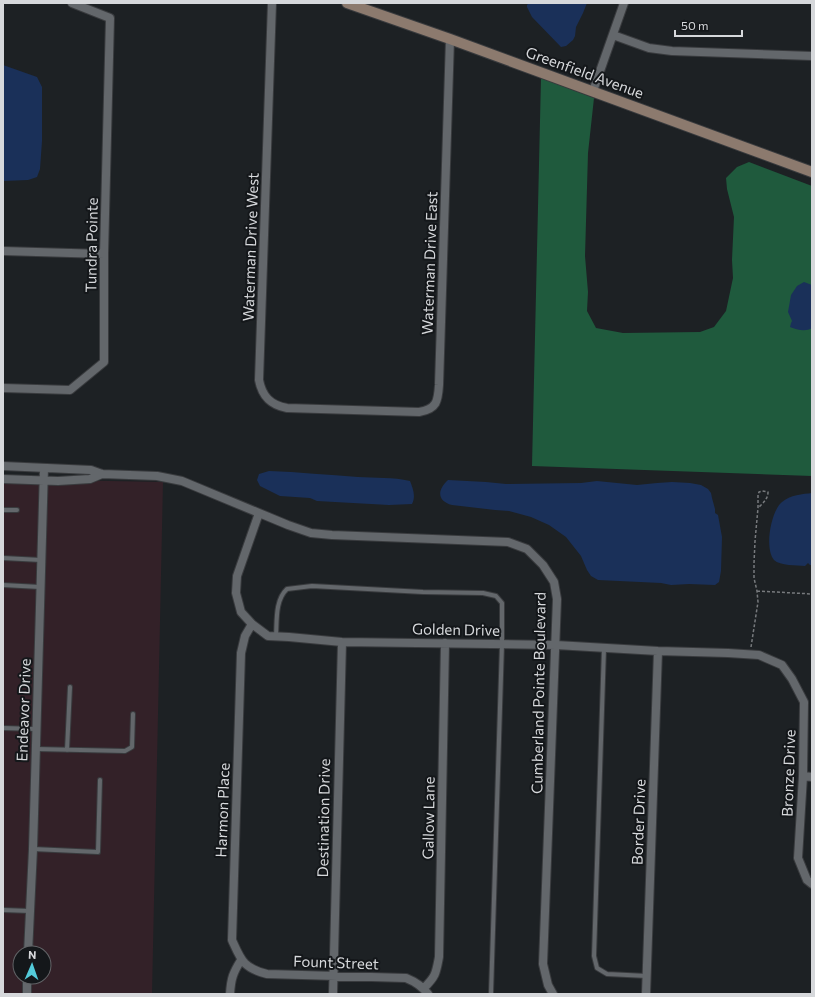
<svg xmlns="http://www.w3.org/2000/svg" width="815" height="997" font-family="Commissioner,sans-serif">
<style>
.commercial{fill:#332128;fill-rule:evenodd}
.forest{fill:#1f5a3d}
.water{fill:#1a3059}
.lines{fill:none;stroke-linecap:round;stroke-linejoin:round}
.lane-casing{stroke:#393b3e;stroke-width:6}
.street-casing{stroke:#393b3e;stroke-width:10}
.secondary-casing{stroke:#393b3e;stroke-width:12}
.path{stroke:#777a7d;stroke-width:1.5;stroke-dasharray:3 2;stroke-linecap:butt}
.lane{stroke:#63676b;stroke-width:4}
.street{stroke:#63676b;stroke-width:8}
.secondary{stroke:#8c7a6e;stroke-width:10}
.labels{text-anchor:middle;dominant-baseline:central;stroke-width:4;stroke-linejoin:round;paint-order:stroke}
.street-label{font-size:15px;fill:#d6d8db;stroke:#14171a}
</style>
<rect width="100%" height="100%" fill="#1d2124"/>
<!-- commercial -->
<path class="commercial" d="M3 479 163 482 152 994H3ZM20 953H44V977H20Z"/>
<!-- forest -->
<path class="forest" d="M541 78 594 98 588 153 585 256 588 292 587 311 596 328 623 333 700 332 714 327 726 311 733 278 732 260 734 217 727 189 726 178 737 167 749 162 812 186V476L532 466Z"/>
<!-- water -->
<path class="water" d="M529 3H587L583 13 576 27 575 36 573 40 566 46 561 47 532 17 527 7V5Z
M3 65 37 77 42 87V141L40 169 37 177 28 180 3 181Z
M804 282 812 285V328C806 332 797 330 790 327L791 323 792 321 788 312 791 295 797 286Z
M269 471C299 472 328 475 358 477 375 478 393 477 410 481 413 489 416 496 412 504L389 505 317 501 310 498 280 496 260 486 257 480 259 474Z
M448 480 486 482 506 484 581 483 597 481 637 485 657 483 672 482 690 483 701 485 708 489 711 493 712 498 715 509V513L718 515 722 537 721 571 719 582 715 585 689 584 671 585 661 583 598 580 591 576 587 570 581 556 566 537 549 525 531 517 509 511 495 510 452 505C437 501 437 490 448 480Z
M812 493V565H810L808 563 805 566C797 565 780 566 774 560 764 548 771 511 782 502 790 495 803 494 812 493Z"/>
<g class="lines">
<!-- lane casing -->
<g class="lane-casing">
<path id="lane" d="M3 510H17
M3 558 41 560
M3 585 40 587
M276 636C277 621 275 600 287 589L312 586 423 592 483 593 496 596 502 603V644L491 994
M604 648 594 956 597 968 607 974 647 976
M3 728 36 729
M36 749 125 751 132 747 133 714
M67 750 70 687
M33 849 98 852 100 780
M3 910 30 911"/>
</g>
<!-- street casing -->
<g class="street-casing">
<path id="street" d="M272 3 259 380C262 396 270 405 287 408L419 412C437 409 438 401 439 385L450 39
M613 35 649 48 672 51 812 56
M593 91 624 3
M3 251 104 254
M3 388 70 390 104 362V254L110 18 72 3
M3 466 91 470 102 474 157 476 182 481 288 525 311 533 332 535 508 542 527 549 543 565 554 582 557 599 543 964 548 985 553 994
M3 479 58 481 90 479 102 474
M259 513 237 576 236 593 241 612 252 624 268 636 289 637 342 642 556 645 658 651 728 653 759 655 782 665 792 679 804 702 803 776 798 858 807 880 812 884
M252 624 245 636 241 653 232 940C241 960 243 968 267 974L406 978C416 982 422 986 428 994
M803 776 812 777
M28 953 33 849 44 468
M424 988C436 976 436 973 439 957L445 643
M27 994V977
M230 994C231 978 233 973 241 960
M333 994 342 642
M646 994 658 651"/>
</g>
<!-- secondary casing -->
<g class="secondary-casing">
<path id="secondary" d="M347 3 450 39 812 172"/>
</g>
<!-- path -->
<path class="path" d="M757 591 812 594
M751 647 758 602 757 591 754 578V563L755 541 758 508V495L759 492 762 491 768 492C768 499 763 503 758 508"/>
<!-- lane -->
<use href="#lane" class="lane"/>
<!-- street -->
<use href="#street" class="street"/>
<!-- secondary -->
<use href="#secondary" class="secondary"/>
</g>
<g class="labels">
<!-- street labels -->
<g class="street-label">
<text transform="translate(585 72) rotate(20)">Greenfield Avenue</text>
<text transform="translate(91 245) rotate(-89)">Tundra Pointe</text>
<text transform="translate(250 247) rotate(-88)">Waterman Drive West</text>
<text transform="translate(429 263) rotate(-88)">Waterman Drive East</text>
<text transform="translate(456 629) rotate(1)">Golden Drive</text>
<text transform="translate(538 693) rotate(-89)">Cumberland Pointe Boulevard</text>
<text transform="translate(23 710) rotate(-88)">Endeavor Drive</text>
<text transform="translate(788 773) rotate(-88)">Bronze Drive</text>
<text transform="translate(222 810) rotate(-88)">Harmon Place</text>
<text transform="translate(323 818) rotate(-89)">Destination Drive</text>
<text transform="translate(428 818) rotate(-89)">Gallow Lane</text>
<text transform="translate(638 822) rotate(-88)">Border Drive</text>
<text transform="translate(336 962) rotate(2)">Fount Street</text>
</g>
</g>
<!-- border -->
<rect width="815" height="997" fill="none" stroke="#d6d8db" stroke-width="8"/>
<!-- north arrow -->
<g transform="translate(32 965) rotate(2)"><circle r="19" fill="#14171a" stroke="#626467"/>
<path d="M0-3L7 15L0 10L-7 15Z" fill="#53cbda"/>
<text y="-6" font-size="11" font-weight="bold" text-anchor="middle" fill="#d6d8db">N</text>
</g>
<!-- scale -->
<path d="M675 30v6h67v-6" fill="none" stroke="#d6d8db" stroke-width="2"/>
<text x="681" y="30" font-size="12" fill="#d6d8db" stroke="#14171a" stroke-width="3" paint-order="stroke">50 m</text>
</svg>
